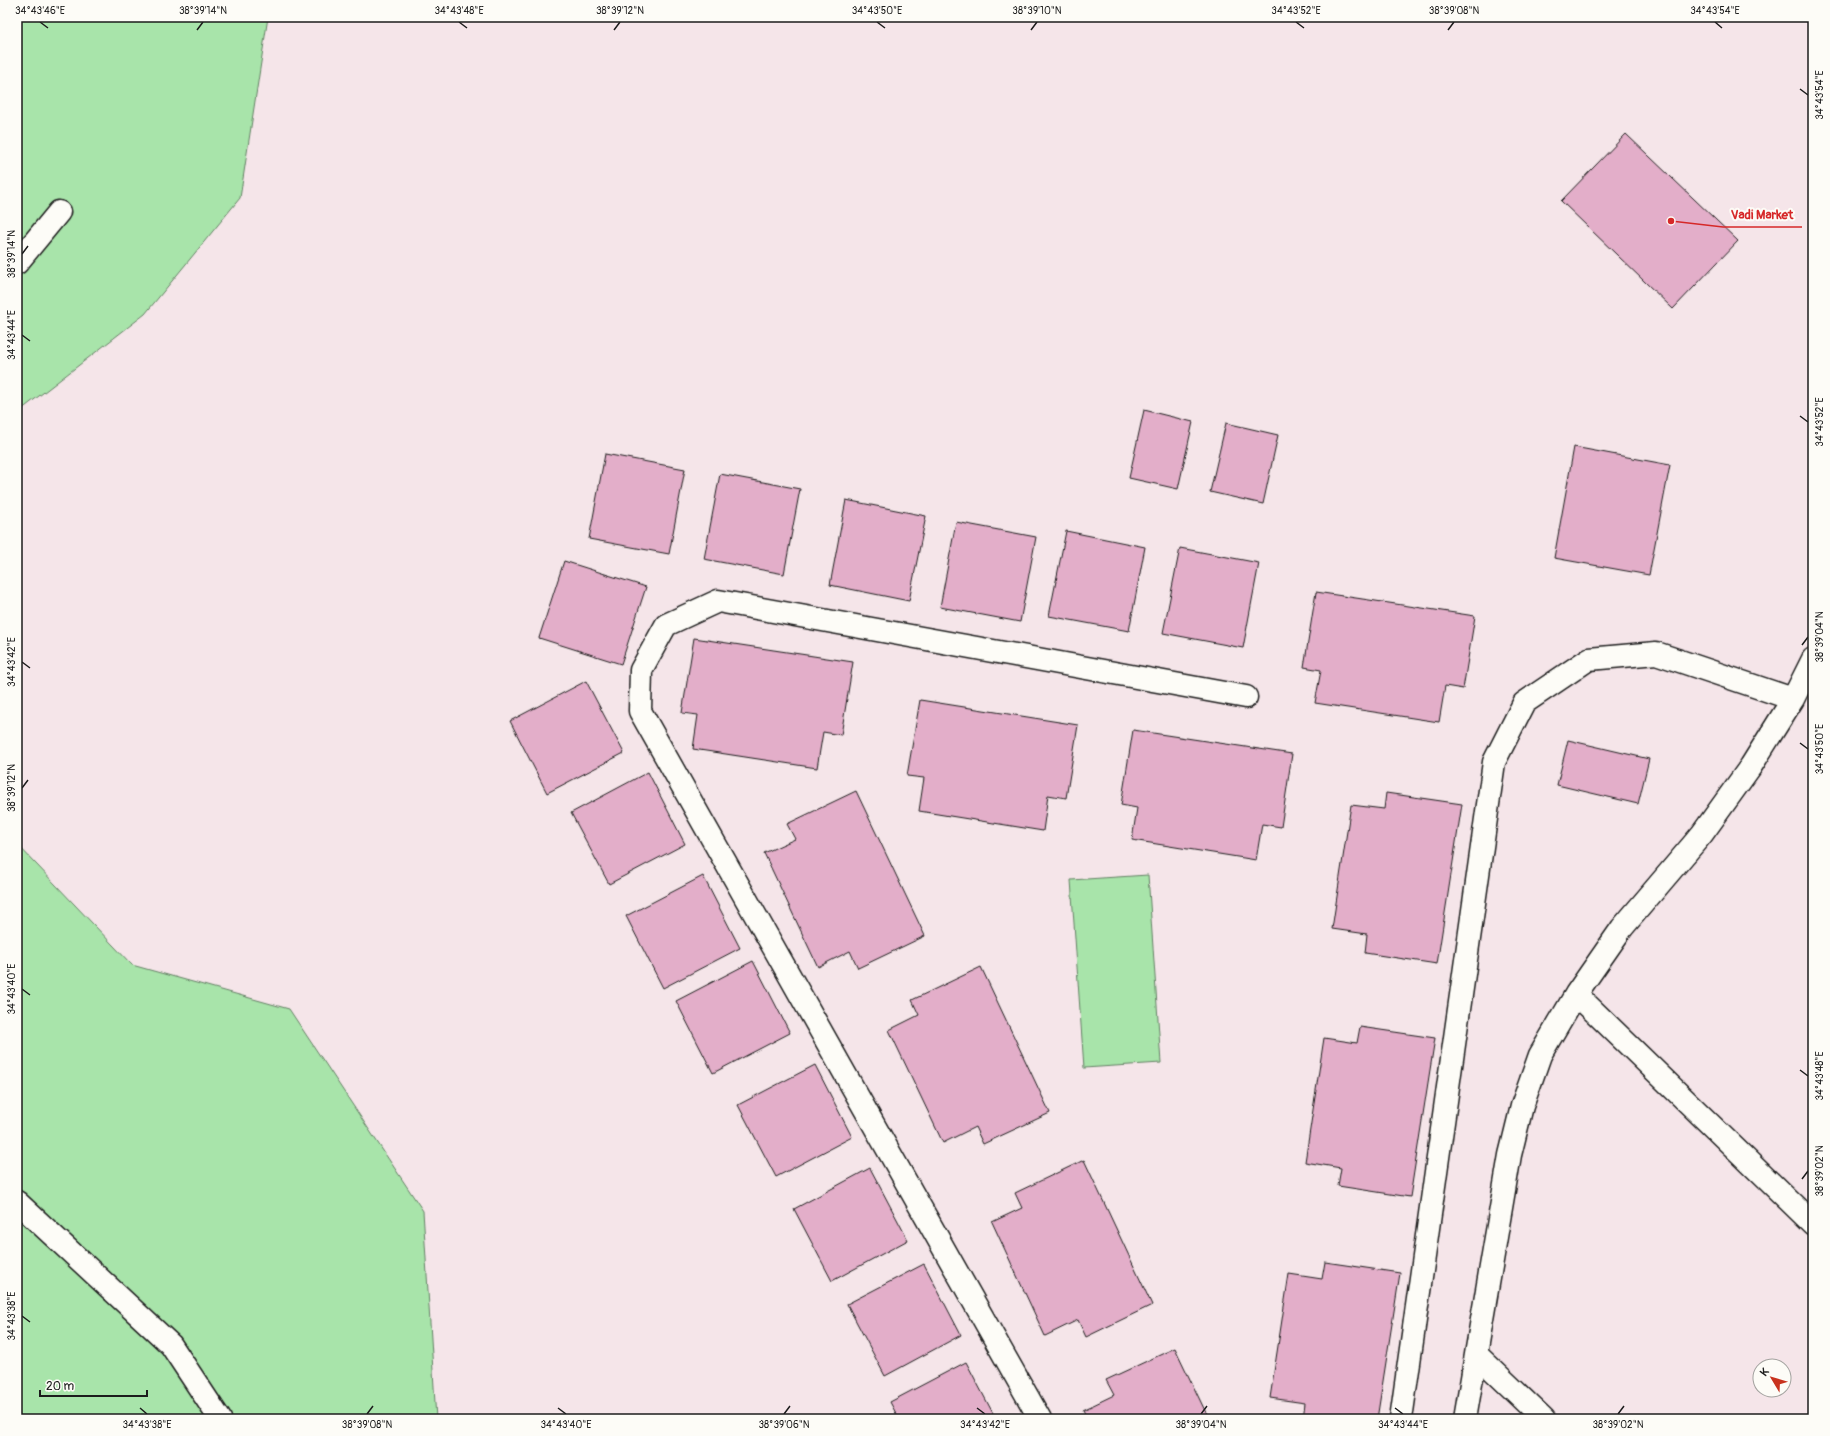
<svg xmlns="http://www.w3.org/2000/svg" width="1830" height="1436" font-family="Pangolin,sans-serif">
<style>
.green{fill:#a8e4aa;stroke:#628063}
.building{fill:#e3aec9;stroke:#1c1c1c}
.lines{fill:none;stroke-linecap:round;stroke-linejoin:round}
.minor-casing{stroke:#1c1c1c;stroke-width:25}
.minor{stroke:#fdfcf7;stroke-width:22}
.ticks{fill:none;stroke:#1c1c1c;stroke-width:1.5}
.leader{fill:none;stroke:#d62828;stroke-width:1.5}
.callout-dot{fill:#d62828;stroke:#fdfcf7;stroke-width:1.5}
.callout-label{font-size:13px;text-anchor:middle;font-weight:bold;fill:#d62828;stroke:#fdfcf7;stroke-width:4;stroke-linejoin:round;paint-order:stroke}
.neatline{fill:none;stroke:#1c1c1c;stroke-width:1.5}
.ticks-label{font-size:10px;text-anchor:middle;fill:#1c1c1c}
</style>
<rect width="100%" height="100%" fill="#f5e5e9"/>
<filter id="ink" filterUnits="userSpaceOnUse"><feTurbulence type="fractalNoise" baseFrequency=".025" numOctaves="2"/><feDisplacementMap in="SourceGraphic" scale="8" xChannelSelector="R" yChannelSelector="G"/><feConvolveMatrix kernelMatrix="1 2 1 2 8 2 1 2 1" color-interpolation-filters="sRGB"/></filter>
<g filter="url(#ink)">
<!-- green -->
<path class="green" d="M17 17H268L240 198 145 314 17 413Z
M17 844 132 965 289 1009 423 1211 436 1419H17Z
M1148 875 1161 1063 1084 1068 1071 880Z"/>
<!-- building -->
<path class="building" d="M1626 134 1738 241 1673 309 1561 201Z
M1144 410 1193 422 1178 489 1129 478Z
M1226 423 1278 435 1263 504 1210 492Z
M1574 447 1670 465 1649 575 1554 558Z
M605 454 685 469 669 554 589 539Z
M720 474 800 489 784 574 704 559Z
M846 500 926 516 909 601 830 585Z
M956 522 1036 537 1020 622 940 607Z
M1066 531 1145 547 1129 631 1049 616Z
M1180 548 1259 563 1243 648 1163 633Z
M564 561 646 587 621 664 539 638Z
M1316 592 1475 616 1463 689 1445 686 1439 722 1315 703 1321 670 1304 667Z
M694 638 853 662 841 735 823 732 817 768 693 749 698 715 682 713Z
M586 681 624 753 547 793 510 721Z
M920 700 1078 725 1066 798 1048 795 1043 831 919 811 924 778 907 776Z
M1133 730 1292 754 1281 827 1262 824 1256 860 1132 840 1137 808 1121 805Z
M1568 740 1649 759 1638 804 1557 785Z
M648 772 685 844 609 884 571 813Z
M856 791 925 936 858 968 850 951 818 967 764 853 795 839 787 824Z
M1386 793 1462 804 1437 964 1365 953 1367 934 1332 929 1351 805 1384 809Z
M703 876 740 948 663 988 626 916Z
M753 961 790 1033 713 1073 676 1001Z
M981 967 1050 1113 983 1144 975 1127 943 1143 889 1030 919 1015 912 1000Z
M1360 1027 1435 1038 1410 1197 1338 1186 1341 1168 1305 1162 1324 1038 1357 1043Z
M815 1065 852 1137 776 1177 738 1105Z
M1084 1160 1152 1305 1086 1337 1078 1320 1045 1336 992 1222 1022 1208 1015 1193Z
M870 1168 908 1240 832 1281 794 1209Z
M1325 1262 1400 1273 1377 1419H1303L1305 1403 1270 1398 1289 1274 1322 1279Z
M924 1264 961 1335 885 1376 847 1304Z
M1175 1348 1209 1419H1088L1083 1410 1114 1395 1106 1380Z
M966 1362 996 1419H899L890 1402Z"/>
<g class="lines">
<!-- minor casing -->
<g class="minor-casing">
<path id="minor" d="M17 263 59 212
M1576 994 1813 1224
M17 1202 171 1345 220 1419
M1476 1354 1544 1419
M1040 1419 640 711 641 670 666 625 718 601 1246 697
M1401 1419 1494 762 1524 703 1589 659 1656 653 1793 699
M1465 1419 1510 1155 1522 1106 1540 1055 1576 994 1622 928 1702 834 1751 766 1793 699 1813 659"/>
</g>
<!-- minor -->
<use href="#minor" class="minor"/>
</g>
</g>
<!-- ticks -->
<path class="ticks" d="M40 22 48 28M459 22 467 28M877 22 885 28M1296 22 1304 28M1715 22 1722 28M197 30 203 22M614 30 620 22M1031 30 1037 22M1448 30 1454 22M1800 89 1808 95M22 254 28 246M22 335 30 341M1800 416 1808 422M1802 645 1808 637M22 662 30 668M1800 743 1808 749M22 788 28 780M22 989 30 995M1800 1070 1808 1076M1802 1179 1808 1171M22 1316 30 1322M140 1408 147 1414M558 1408 566 1414M977 1408 985 1414M1395 1408 1403 1414M367 1414 373 1406M784 1414 790 1406M1201 1414 1207 1406M1618 1414 1624 1406"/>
<!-- callouts -->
<path class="leader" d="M1671 221L1723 227H1802"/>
<circle class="callout-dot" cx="1671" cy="221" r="4"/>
<g class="callout-label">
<text x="1762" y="219">Vadi Market</text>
</g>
<!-- margin -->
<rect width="1830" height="1436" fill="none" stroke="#fdfcf7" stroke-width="44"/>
<!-- north arrow -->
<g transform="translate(1772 1378) rotate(308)"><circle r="19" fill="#fdfcf7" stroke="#a3a29f"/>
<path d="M0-3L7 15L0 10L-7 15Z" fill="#c8321e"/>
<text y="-6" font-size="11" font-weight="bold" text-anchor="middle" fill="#1c1c1c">K</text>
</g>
<!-- scale -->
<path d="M40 1390v6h107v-6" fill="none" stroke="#1c1c1c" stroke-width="2"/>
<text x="46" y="1390" font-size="12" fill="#1c1c1c" stroke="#fdfcf7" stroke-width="3" paint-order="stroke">20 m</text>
<rect x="22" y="22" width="1786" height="1392" class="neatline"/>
<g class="ticks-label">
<text x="40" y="14">34°43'46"E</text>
<text x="203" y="14">38°39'14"N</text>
<text x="459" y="14">34°43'48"E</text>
<text x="620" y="14">38°39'12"N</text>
<text x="877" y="14">34°43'50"E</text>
<text x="1037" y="14">38°39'10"N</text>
<text x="1296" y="14">34°43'52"E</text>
<text x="1454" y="14">38°39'08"N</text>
<text x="1715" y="14">34°43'54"E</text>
<text transform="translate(1819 95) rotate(-90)" y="4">34°43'54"E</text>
<text transform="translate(11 254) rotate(-90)" y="4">38°39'14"N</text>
<text transform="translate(11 335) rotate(-90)" y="4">34°43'44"E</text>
<text transform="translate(1819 422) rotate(-90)" y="4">34°43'52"E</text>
<text transform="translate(1819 637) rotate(-90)" y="4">38°39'04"N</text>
<text transform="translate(11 662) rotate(-90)" y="4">34°43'42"E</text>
<text transform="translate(1819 749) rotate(-90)" y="4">34°43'50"E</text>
<text transform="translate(11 788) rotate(-90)" y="4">38°39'12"N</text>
<text transform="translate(11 989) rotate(-90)" y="4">34°43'40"E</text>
<text transform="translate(1819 1076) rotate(-90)" y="4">34°43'48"E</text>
<text transform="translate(1819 1171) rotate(-90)" y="4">38°39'02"N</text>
<text transform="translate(11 1316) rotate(-90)" y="4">34°43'38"E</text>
<text x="147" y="1428">34°43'38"E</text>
<text x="367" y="1428">38°39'08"N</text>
<text x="566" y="1428">34°43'40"E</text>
<text x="784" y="1428">38°39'06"N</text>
<text x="985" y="1428">34°43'42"E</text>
<text x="1201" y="1428">38°39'04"N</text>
<text x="1403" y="1428">34°43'44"E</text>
<text x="1618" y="1428">38°39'02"N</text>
</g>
</svg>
